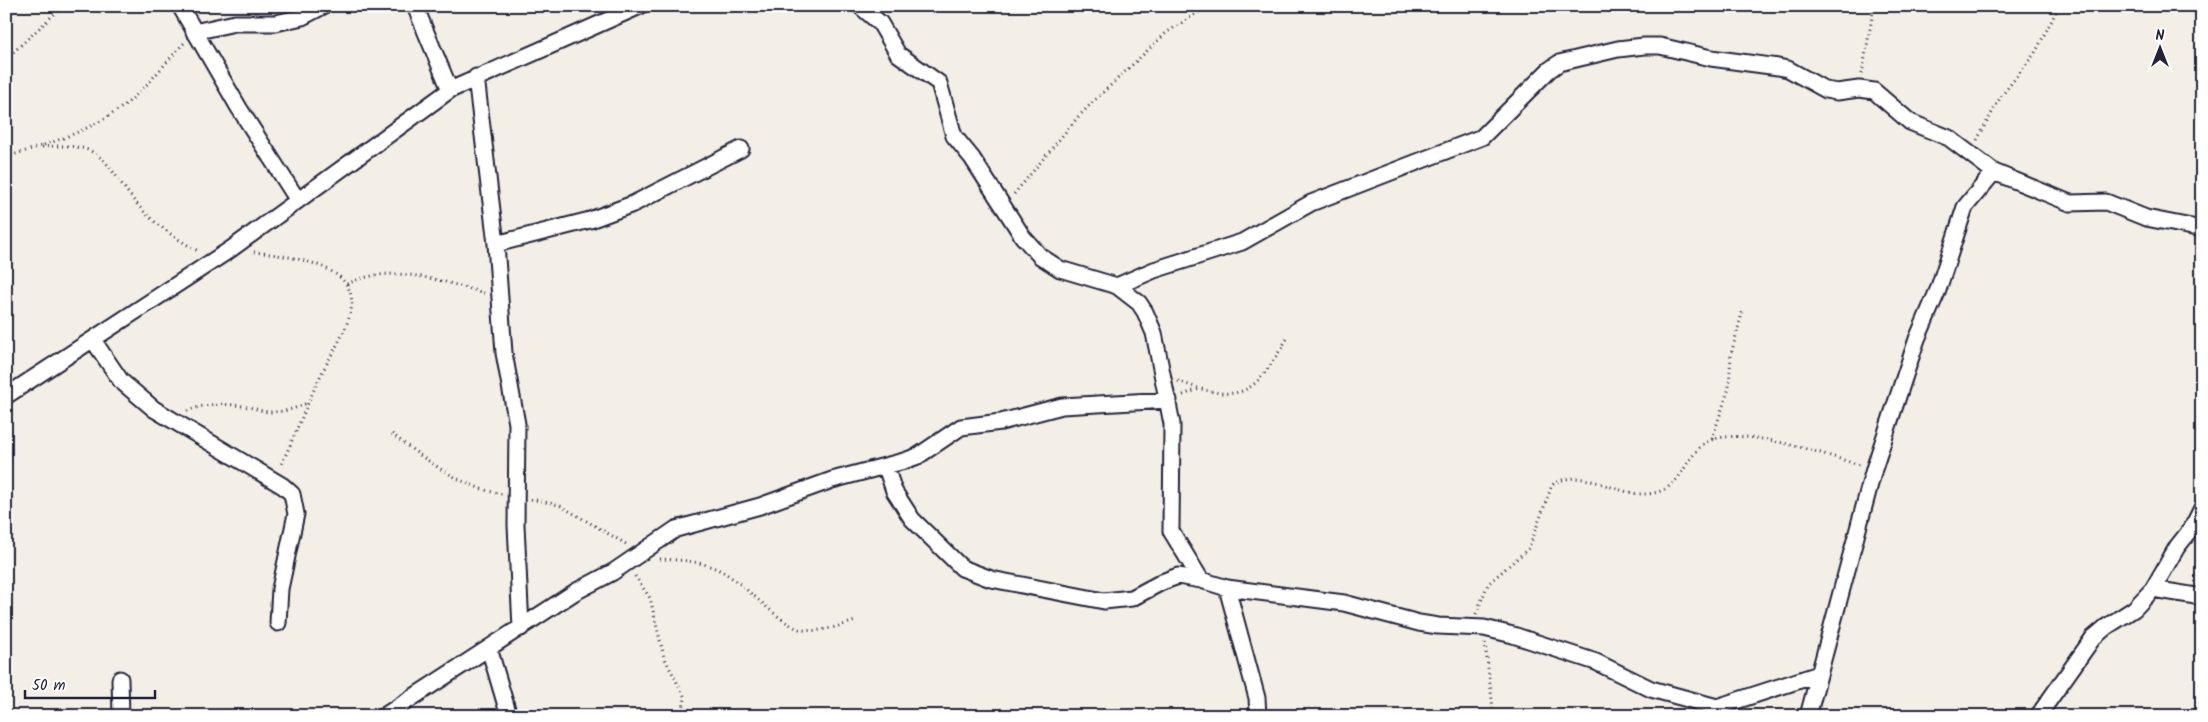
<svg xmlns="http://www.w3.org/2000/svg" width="2208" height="722" font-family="Kalam,sans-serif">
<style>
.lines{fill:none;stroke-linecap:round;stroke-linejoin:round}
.minor-casing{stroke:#22223b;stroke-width:19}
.path{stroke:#22223b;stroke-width:3;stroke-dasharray:1 4;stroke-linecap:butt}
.minor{stroke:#fff;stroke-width:15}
</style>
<rect width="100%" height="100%" fill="#f4efe6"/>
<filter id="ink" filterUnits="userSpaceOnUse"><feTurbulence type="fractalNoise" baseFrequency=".02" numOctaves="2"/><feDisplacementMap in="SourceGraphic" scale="10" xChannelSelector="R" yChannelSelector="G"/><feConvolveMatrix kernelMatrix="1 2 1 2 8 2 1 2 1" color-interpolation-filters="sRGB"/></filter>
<g filter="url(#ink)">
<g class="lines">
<!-- minor casing -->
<g class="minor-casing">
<path id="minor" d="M180 6 239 108 297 199
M415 6 450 90
M860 6 880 23 898 54 939 83 954 136 972 158 1023 237 1040 256 1060 269 1117 286 1139 303 1145 312 1154 333 1172 424 1171 531 1201 580
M194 32 235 23H276L302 17 323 6
M476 77 496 244 504 353 517 424 516 525 521 628
M496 244 590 220 633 204 741 149
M1117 286 1154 270 1242 242 1311 203 1482 137 1549 70 1559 63 1618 49 1644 46H1660L1711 58 1778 67 1788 69 1826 90 1837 92 1859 89 1874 91 1910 122 1949 138 1994 172 2070 203 2106 202 2146 218 2202 229
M93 340 121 381 154 409 283 486 292 494 296 514 280 589 278 623
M6 396 231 249 450 90 640 6
M886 467 894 491 912 519 962 568 991 579 1104 601 1132 598 1162 582 1178 576 1201 580 1227 588 1344 603 1419 623 1438 626 1484 628 1513 635 1596 662 1651 689 1717 707 1819 674
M1227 588 1257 698 1258 716
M2153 589 2202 597
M489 648 509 716
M120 679 121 716
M384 716 575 592 613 572 676 529 760 506 832 480 904 461 918 456 961 427 1001 422 1062 406 1169 400
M1808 716 1874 469 1917 339 1938 290 1965 207 1994 172
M2038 716 2093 638 2106 627 2134 609 2153 589 2177 547 2192 528 2202 508"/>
</g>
<!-- path -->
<path class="path" d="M6 59 63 6
M1862 74 1874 6
M1977 140 2000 98 2035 53 2059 6
M42 147C105 141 102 161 136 203 154 224 176 239 200 252
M6 157C49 144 98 129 132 99 151 82 167 61 185 42
M1014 194 1078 117 1095 100 1166 33 1208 6
M254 252C280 255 330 261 346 284 351 291 353 302 351 310 346 334 329 357 319 379 305 408 294 438 280 467
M347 284C391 263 439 280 484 293
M1178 381C1244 406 1254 394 1288 337
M1183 395 1199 389
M187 411C206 403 227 403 248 407 255 408 263 412 270 412 284 412 295 409 307 403
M392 434C424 459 461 487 502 494
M1712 439 1729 388 1731 354 1743 310
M531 499 559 505 626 544
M660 559C681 560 704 561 723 572 746 585 778 622 799 629 817 634 839 626 855 621
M635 576 650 598 664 657 685 698 682 716
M1476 614 1488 584 1529 548 1552 485C1581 465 1615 496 1647 494 1680 491 1681 466 1701 446 1728 420 1827 455 1859 465
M1485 643 1494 716"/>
<!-- minor -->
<use href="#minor" class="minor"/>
</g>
</g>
<!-- margin -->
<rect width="2208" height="722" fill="none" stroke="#fff" stroke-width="25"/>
<rect x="12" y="12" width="2183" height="697" fill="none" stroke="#22223b" stroke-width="2" filter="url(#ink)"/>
<!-- north arrow -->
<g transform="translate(2160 48)" stroke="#ffffff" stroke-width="4" paint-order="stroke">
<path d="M0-4L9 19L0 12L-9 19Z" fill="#22223b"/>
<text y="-8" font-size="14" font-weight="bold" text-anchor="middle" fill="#22223b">N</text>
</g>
<!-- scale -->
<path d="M25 690v8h130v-8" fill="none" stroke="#22223b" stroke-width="2.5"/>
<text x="32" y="690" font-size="15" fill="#22223b" stroke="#ffffff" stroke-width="4" paint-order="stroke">50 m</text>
</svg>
